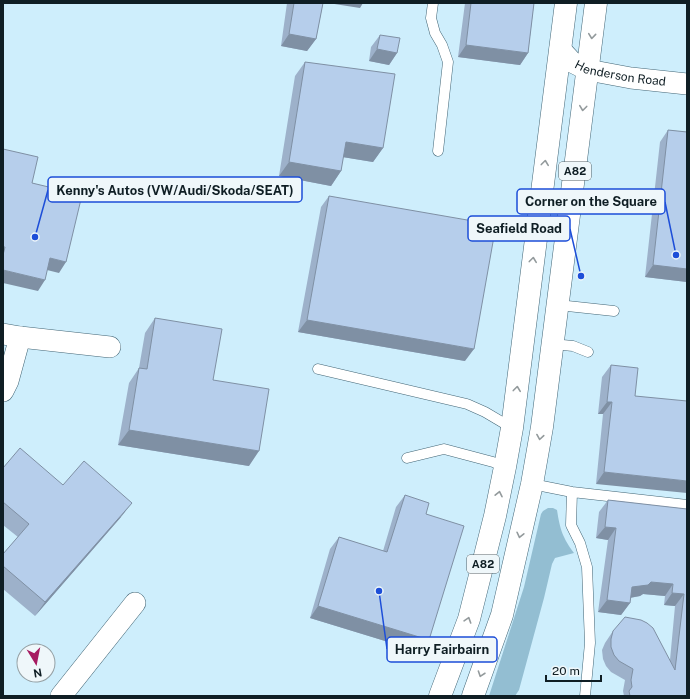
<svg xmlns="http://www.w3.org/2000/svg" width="690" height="699" font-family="'Public Sans',sans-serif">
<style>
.green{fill:#93bed2}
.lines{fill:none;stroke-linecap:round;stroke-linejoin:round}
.service-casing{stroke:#436676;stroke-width:11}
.minor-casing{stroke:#436676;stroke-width:22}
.trunk-casing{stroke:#436676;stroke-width:23}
.service{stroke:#fff;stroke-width:10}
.minor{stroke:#fff;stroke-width:21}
.trunk{stroke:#fff;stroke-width:22}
.wall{fill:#9db1ca}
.shaded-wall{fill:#7f90a4}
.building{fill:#b6ceeb;stroke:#7f90a4}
.oneway{stroke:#939a9c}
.labels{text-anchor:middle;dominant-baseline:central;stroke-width:3;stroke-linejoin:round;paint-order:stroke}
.shield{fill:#eff7fa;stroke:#525f64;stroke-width:1}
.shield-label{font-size:11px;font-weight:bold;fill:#0f1e24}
.street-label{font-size:12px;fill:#0f1e24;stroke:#eff7fa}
.leader{fill:none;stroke:#1d4ed8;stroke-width:1.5}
.callout-dot{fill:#1d4ed8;stroke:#eff7fa;stroke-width:1.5}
.callout{fill:#eff7fa;stroke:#1d4ed8;stroke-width:1.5}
.callout-label{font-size:13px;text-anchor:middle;font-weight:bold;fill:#0f1e24}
</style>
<rect width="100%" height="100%" fill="#ceeefc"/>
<!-- green -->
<path class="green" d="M548 508H553L557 510C560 530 563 538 574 553L555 558 552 564 544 598 519 690 515 696H489L524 587 541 514 543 511Z"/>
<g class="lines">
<!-- service casing -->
<g class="service-casing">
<path id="service" d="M433 3 431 18 435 33 442 45 448 62 438 151
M558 305 614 311
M552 344 573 346 588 352
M318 369 467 404 485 412 512 428
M407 458 444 449 493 462 505 467
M532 484 572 492 687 505
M572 492 571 525 580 543 587 567 590 643 585 696"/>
</g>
<!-- minor casing -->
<g class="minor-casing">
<g id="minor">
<path id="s1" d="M560 49 572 62 588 70 631 78 687 84"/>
<path d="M3 334 20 337 110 347"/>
<path d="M3 391 8 381 20 337"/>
<path d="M61 696 135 603"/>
</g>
</g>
<!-- trunk casing -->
<g class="trunk-casing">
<path id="trunk" d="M440 696 469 619 495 516 505 467 512 428 566 3
M473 696 502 615 532 484 542 427 596 3"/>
</g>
<!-- service -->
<use href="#service" class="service"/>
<!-- minor -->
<use href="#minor" class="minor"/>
<!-- trunk -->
<use href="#trunk" class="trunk"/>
</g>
<!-- wall -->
<path class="wall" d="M287 3H323L316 39 307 51 281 46Z
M465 3H534L528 53 520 65 458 57Z
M380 35 397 53 389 65 369 61 371 47Z
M305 62 383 148 373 162 343 157 341 171 331 186 279 176 295 76Z
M668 130 687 132V282L645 277 660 142Z
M329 196 465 361 298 332 321 207Z
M155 318 213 380 249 466 118 445 129 383 139 368 145 333Z
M611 365 635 396 687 402 596 484 603 414H598L602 377Z
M3 468 63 485 121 517 35 616 3 589V554L18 537 3 525Z
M405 495 426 514 429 640 421 652 310 618 330 549 339 537 383 551 396 507Z
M608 500 687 509V696H624L623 691 625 680 611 672 606 666 603 659 602 650 605 643 613 631 670 660 675 606 664 605 665 596 643 594 640 596 630 598V603L621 615 598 612 608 540 596 538 599 512Z"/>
<!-- shaded-wall -->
<path class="shaded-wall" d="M328 3H363L360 8Z
M289 34 316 39 307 51 281 46Z
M466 45 528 53 520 65 458 57Z
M377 49 397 53 389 65 369 61Z
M346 142 383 148 373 162 336 156Z
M289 162 341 171 331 186 279 176Z
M50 258 66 262 59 273 43 269Z
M653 265 687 269V282L645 277Z
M3 270 45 280 38 291 3 283Z
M307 320 474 349 465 361 298 332Z
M607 402H612L603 414H598Z
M129 430 259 451 249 466 118 445Z
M604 472 687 481V493L596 484Z
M132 503 121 517 35 616 45 602Z
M605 527 616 528 608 540 596 538Z
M651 582 673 584 665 596 643 594 640 596 623 599 632 587Z
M672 593 684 594 675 606 664 605Z
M607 600 630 603 621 615 598 612Z
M318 606 429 640 421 652 310 618Z"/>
<!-- building -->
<path class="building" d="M294 3H323L316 39 289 34Z
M471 3H534L528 53 466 45Z
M380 35 400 38 397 53 377 49Z
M305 62 395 74 383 148 346 142 341 171 289 162Z
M668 130 687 132V269L653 265Z
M3 149 38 157 32 183 82 195 66 262 50 258 45 280 3 270V255L5 247H3Z
M329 196 496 225 474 349 307 320Z
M155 318 222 329 213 380 269 389 259 451 129 430 139 368 147 369Z
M611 365 638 368 635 396 687 401V481L604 472 612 402H607Z
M20 448 63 485 84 461 132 503 45 602 3 566V554L29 524 3 502V468Z
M405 495 429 503 426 514 464 526 429 640 318 606 339 537 387 552Z
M608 500 687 509V696H630L629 691 632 687 631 680 633 669 619 661 614 655 611 647V639L613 631 625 617 641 620 647 623 653 628 675 670 684 594 672 593 673 584 651 582 648 585 632 587 630 603 607 600 616 528 605 527Z"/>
<!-- one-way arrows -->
<defs><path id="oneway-chevron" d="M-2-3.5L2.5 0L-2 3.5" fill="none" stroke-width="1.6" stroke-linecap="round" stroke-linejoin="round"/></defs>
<g class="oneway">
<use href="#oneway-chevron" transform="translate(592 36) rotate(96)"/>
<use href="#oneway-chevron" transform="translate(583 108) rotate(97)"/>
<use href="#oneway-chevron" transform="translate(545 163) rotate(-83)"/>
<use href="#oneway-chevron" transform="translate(533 260) rotate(-83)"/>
<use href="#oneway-chevron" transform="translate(517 389) rotate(-83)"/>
<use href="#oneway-chevron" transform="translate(540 437) rotate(99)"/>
<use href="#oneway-chevron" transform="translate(499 494) rotate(-78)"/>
<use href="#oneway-chevron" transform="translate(520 535) rotate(103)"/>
<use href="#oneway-chevron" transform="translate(468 620) rotate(-72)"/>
<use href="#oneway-chevron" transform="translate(481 674) rotate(109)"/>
</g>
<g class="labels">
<!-- shield labels -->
<g class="shield">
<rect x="559" y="162" width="32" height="18" rx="3"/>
<rect x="467" y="555" width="32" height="18" rx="3"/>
</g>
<g class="shield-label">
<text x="575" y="171">A82</text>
<text x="483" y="564">A82</text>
</g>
<!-- street labels -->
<g class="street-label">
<text stroke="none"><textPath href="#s1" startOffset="68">Henderson Road</textPath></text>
</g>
</g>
<!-- callouts -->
<path class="leader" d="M35 237L48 190M676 255L665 202M581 276L570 229M379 591L387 649"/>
<g class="callout-dot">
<circle cx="35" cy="237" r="4"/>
<circle cx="676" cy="255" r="4"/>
<circle cx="581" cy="276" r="4"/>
<circle cx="379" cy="591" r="4"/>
</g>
<g class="callout">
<rect x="48" y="177" width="254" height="25" rx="4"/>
<rect x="517" y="189" width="148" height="25" rx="4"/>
<rect x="468" y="216" width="102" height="25" rx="4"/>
<rect x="387" y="637" width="110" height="25" rx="4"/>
</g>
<g class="callout-label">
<text x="175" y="195">Kenny's Autos (VW/Audi/Skoda/SEAT)</text>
<text x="591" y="206">Corner on the Square</text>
<text x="519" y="233">Seafield Road</text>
<text x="442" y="654">Harry Fairbairn</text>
</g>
<!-- border -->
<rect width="690" height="699" fill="none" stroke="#0f1e24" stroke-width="8"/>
<!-- north arrow -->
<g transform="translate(36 663) rotate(170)"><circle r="19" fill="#eff7fa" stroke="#95a0a4"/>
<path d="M0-3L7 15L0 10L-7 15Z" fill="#a61b61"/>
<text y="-6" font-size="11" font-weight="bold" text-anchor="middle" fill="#0f1e24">N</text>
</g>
<!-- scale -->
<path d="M546 675v6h55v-6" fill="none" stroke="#0f1e24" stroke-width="2"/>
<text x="552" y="675" font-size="12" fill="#0f1e24" stroke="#eff7fa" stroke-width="3" paint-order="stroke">20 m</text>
</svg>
